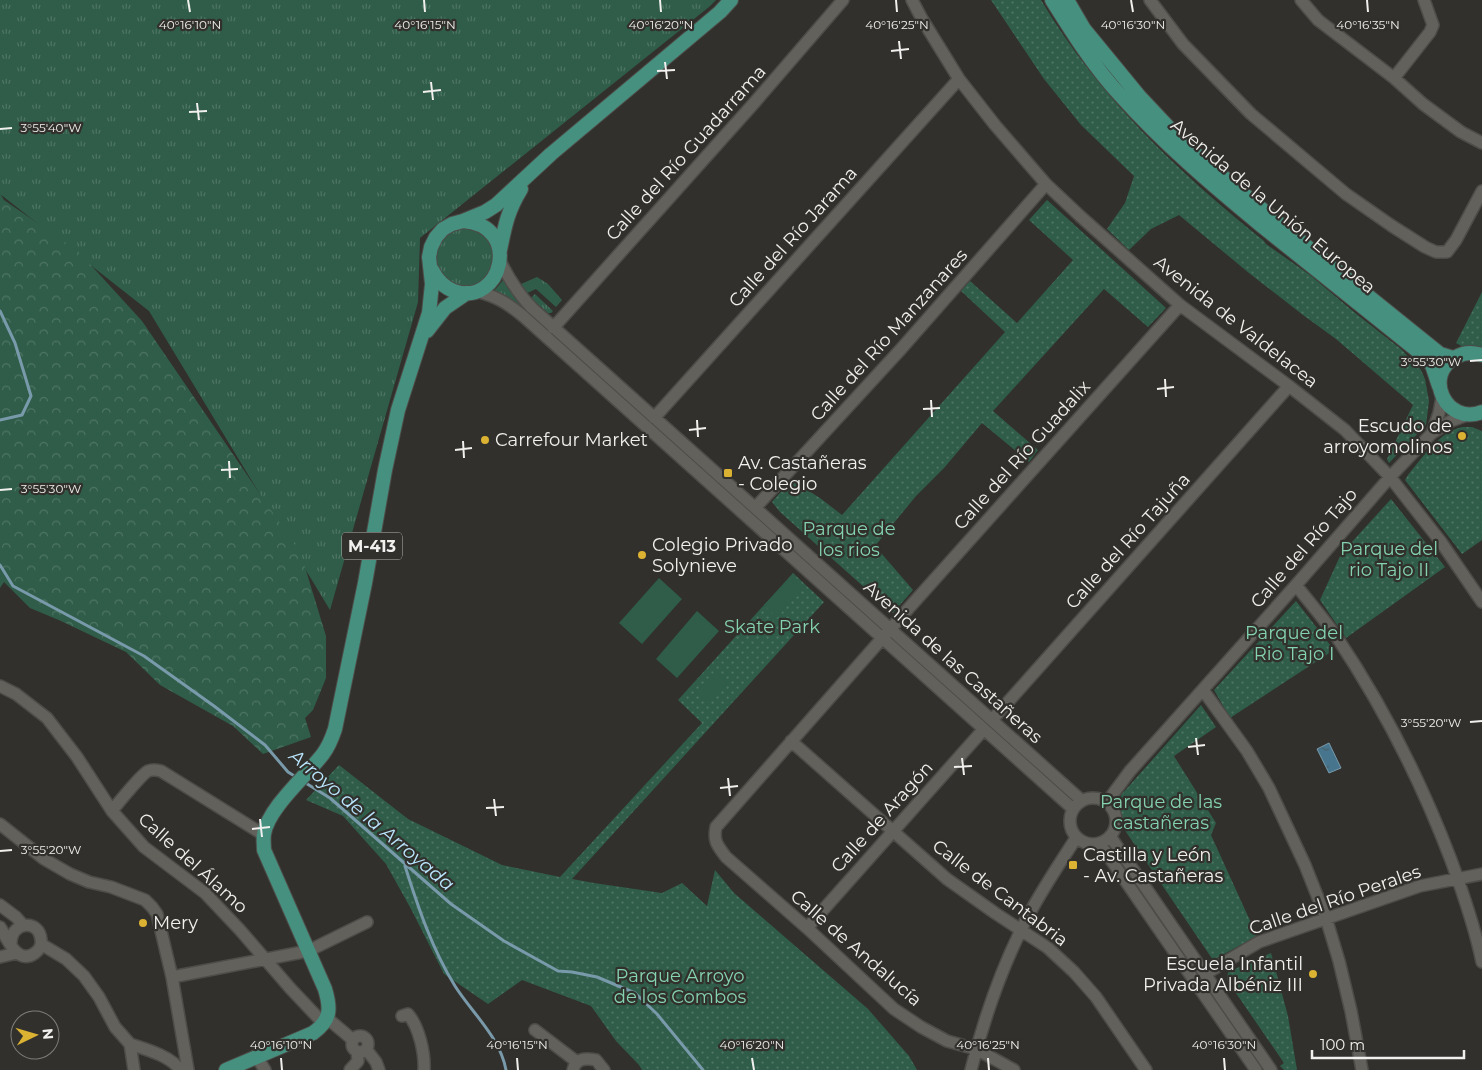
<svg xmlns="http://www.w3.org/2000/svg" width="1482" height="1070" font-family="Montserrat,sans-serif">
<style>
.grass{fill:url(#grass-tufts)}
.forest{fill:url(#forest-crowns)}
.park{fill:url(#park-dots)}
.pitch{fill:#2f5d49}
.water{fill:url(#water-ripples);stroke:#799aaa}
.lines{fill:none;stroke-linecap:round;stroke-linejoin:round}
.stream{stroke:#799aaa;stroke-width:3}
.minor-casing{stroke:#4d4c48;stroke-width:14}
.major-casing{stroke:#4d4c48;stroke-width:16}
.minor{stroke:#62615c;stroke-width:11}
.major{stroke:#469080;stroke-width:14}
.ticks{fill:none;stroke:#f1f0ee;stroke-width:2}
.poi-dot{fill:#dcb233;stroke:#31302c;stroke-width:2}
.labels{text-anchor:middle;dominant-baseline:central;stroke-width:4.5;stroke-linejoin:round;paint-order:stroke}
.shield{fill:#31302c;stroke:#b7b6b4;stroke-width:1}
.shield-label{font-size:16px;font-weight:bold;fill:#f1f0ee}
.street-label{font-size:18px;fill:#f1f0ee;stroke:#31302c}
.poi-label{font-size:18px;fill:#f1f0ee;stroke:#31302c;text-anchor:start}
.park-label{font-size:18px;fill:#84d2ae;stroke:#31302c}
.water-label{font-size:19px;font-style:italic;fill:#bae6fe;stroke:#31302c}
.ticks-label{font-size:12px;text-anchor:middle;fill:#f1f0ee;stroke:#31302c;stroke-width:4.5;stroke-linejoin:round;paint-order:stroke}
</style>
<defs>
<pattern id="grass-tufts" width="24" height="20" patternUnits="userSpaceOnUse" patternTransform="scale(1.25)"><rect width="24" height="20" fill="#2f5d49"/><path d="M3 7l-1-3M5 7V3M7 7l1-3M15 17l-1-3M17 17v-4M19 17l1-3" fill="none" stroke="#4e7564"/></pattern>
<pattern id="forest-crowns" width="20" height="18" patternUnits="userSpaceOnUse" patternTransform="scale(1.25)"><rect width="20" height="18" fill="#2f5d49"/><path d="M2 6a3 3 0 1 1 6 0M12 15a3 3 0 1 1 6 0" fill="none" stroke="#4e7564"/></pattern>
<pattern id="park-dots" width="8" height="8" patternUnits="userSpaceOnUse" patternTransform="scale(1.25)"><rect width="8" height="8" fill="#2f5d49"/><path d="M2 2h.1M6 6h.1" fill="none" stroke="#4e7564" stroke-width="1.8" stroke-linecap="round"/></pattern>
<pattern id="water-ripples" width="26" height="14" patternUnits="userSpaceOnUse" patternTransform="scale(1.25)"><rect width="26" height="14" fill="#46758d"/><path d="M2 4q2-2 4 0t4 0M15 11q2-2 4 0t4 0" fill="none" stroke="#475e6a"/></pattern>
</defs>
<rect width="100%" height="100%" fill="#31302c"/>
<!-- grass -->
<path class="grass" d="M0 0H716L709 7 420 238 418 302 330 610 149 311 0 194Z
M436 257a29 29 0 1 1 58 0a29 29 0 1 1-58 0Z
M537 277 548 284 562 300 556 307 536 289 527 293 521 284Z
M504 279 517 301 536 319 534 321 502 295 494 291Z
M535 294 553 311 551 313H548L531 298Z"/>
<!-- forest -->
<path class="forest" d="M0 193 4 200 78 251 142 321 301 554 326 636V678L313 710 305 718 311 737 263 754 233 726 160 685 126 652 61 621 30 608 4 582 0 588Z"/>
<!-- park -->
<path class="park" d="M991 0H1041C1099 97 1177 171 1264 241L1266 244 1310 275 1354 312 1401 349 1421 370 1425 379 1429 401 1426 425 1389 463 1387 459 1413 405 1336 339 1303 315 1249 273 1179 215 1151 229 1129 250 1107 229 1125 203 1134 176 1081 125 1044 79Z
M1047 200 1166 308 1148 327 1104 289 993 411 1038 450 1029 462 982 423 944 468 916 496 875 546 913 590 893 613 780 512 772 502 791 480 820 498 842 515 1005 332 961 291 970 281 1017 323 1073 260 1029 220Z
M1482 292V357L1456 343Z
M1462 427H1472L1482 431V540L1462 554 1405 480 1408 475C1423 457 1439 432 1462 427Z
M1391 499 1445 567 1346 638 1320 600 1341 554Z
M793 573 824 602 572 879 594 883 662 893 682 883 707 906 715 870 734 893 868 1009 909 1056 917 1070H642L639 1065 616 1041 591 1006 522 980 488 1004 444 974 411 909 386 864 343 816 306 800 339 765 408 819 502 865 560 877 702 723 678 700Z
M1296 601 1334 650 1230 718 1214 690Z
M1201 705 1216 727 1174 756 1216 823 1211 835 1257 936 1213 960 1124 829 1115 813 1121 795Z
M1271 953 1288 1016 1297 1070H1284L1280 1066 1284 1063 1227 980 1228 972Z"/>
<!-- pitch -->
<path class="pitch" d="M791 577 802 588 777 618 764 605Z
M659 578 682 599 642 644 619 623Z
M697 611 719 631 677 678 656 659Z
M715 671 728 682 709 704 695 693Z"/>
<!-- water -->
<path class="water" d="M1329 743 1341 768 1329 773 1317 749Z"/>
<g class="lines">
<!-- stream -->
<path class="stream" d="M0 311 15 343 31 396 22 415 0 420
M0 565 13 586 144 656 214 706 265 745 288 772 296 777
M304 782 330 798 451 904 504 941 558 971 572 972 597 977 635 993 657 1014 703 1070
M405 866C418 907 432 949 455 986 472 1013 500 1037 506 1070"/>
<!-- minor casing -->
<g class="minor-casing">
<path id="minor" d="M912 0 922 19 959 79 995 125 1046 184 1080 216 1180 305 1289 386 1345 430 1390 477 1441 542 1482 602
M1150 0 1183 44 1251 114 1346 194 1392 226 1425 247 1436 252H1447L1456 240 1482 191
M1301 0 1318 20 1394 78 1423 104 1461 132 1482 143
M1394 78 1430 32 1433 25 1424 0
M500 261C509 279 518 294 532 308L1081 800
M476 291C497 297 506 302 523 316L1072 808
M553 328 755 102 843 0
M654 418 959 79
M1432 433 1439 413 1442 397
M755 508 901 349 1046 184
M1296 585C1309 602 1324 619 1336 636 1383 706 1421 781 1451 860 1463 893 1475 927 1482 962
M0 686 16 694 47 718 77 757 112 811 144 847 205 893 240 930 290 988 324 1024
M1203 690 1247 751 1269 788 1305 865 1326 918 1339 961 1351 1011 1362 1070
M992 720 1289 386
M791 741 947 879 995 913 1048 948 1074 972 1096 997 1146 1070
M1070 821a23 23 0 1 1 46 0a23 23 0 1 1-46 0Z
M1107 802 1130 771 1296 585 1390 477 1432 433 1451 421 1467 415
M112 811C118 803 142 774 148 771 153 769 157 770 161 771L264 835
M0 824 44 859 70 874 89 882 111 887 145 900 152 907 157 914 172 977 188 1070
M1110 836 1271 1070
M1100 844 1256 1070
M0 905 16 917 23 925
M0 927C7 938 17 966 35 953 39 950 42 945 41 940 40 919 11 921 11 943
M807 928 984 729
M41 944 66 959 84 976 99 997 115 1027 130 1044 134 1070
M0 957 17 953
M1205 974 1259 942 1420 886 1482 874
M172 977 308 951 367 922
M402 1016 408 1014C419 1027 425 1053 424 1070
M327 1018 353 1040
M535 1030 577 1062
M352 1044a8 8 0 1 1 16 0a8 8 0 1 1-16 0Z
M130 1044C145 1049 171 1056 180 1070
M366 1049 376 1062 379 1070
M256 1056 265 1070
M350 1070 358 1061 357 1052
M573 1070C576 1058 585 1058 596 1060L604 1070
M971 1070C983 1022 999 975 1021 930 1036 898 1057 868 1076 838
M1014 1070 976 1049 947 1041 921 1027 894 1009 807 928 726 857C718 846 713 842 716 827L908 609 1180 305"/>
</g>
<!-- major casing -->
<g class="major-casing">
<path id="major" d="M1052 0C1072 32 1094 67 1120 95 1163 143 1212 185 1262 226 1314 268 1366 310 1419 352L1432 365 1439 386
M1067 0 1084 29 1139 96 1186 146 1306 246 1440 354 1453 358
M500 250C505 225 508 210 521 189
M432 270C437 280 443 287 454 291 502 308 523 225 463 221
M427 331 445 308 467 293
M1482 355C1473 352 1464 352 1456 357 1422 375 1446 426 1482 412
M226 1070 313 1033C331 1020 331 1009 325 989L264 850C264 845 263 839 264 834 268 808 307 775 323 754 329 746 332 738 335 729L365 583 385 470 398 410 429 313 432 284 429 257 431 247 436 237 443 229 452 224 463 221 485 212 496 205 551 154 720 12 731 0"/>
</g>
<!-- minor -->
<use href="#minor" class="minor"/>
<!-- major -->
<use href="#major" class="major"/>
</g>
<!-- ticks -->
<path class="ticks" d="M188 0 190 12M424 0 425 12M660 0 661 12M896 0 897 12M1131 0 1133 12M1367 0 1368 12M899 41 901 59M891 51 909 49M665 62 667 79M657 71 675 70M431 82 433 100M423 92 441 90M197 103 199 120M189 112 207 111M0 129 12 128M1470 361 1482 360M1165 379 1166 397M1157 389 1174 387M931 400 932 417M923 409 940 408M697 420 698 437M689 430 706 428M463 441 464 458M455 450 472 448M229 461 230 478M221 470 238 469M0 490 12 489M1470 722 1482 721M1196 738 1198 755M1188 747 1205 745M962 758 964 775M954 767 972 766M728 778 730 796M720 788 738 786M494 799 496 816M486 808 504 807M260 819 262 837M252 829 270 827M0 851 12 850M281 1058 282 1070M517 1058 518 1070M752 1058 754 1070M988 1058 989 1070M1224 1058 1225 1070"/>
<!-- markers -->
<g class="poi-dot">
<circle cx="1462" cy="436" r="5"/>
<circle cx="485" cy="440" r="5"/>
<rect x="723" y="468" width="10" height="10" rx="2.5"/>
<circle cx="642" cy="555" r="5"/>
<rect x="1068" y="860" width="10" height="10" rx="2.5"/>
<circle cx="143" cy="923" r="5"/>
<circle cx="1313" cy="974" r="5"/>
</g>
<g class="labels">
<!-- shield labels -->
<rect class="shield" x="342" y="532.5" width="60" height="27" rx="4"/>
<g class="shield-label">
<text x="372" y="546">M-413</text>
</g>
<!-- street labels -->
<g class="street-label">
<text transform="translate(686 153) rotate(-48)">Calle del Río Guadarrama</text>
<text transform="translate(1273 206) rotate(40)">Avenida de la Unión Europea</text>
<text transform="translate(793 237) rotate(-48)">Calle del Río Jarama</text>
<text transform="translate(1236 322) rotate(38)">Avenida de Valdelacea</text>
<text transform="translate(889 335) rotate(-48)">Calle del Río Manzanares</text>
<text transform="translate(1022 455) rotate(-48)">Calle del Río Guadalix</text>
<text transform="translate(1128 541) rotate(-48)">Calle del Río Tajuña</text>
<text transform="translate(1304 548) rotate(-49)">Calle del Río Tajo</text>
<text transform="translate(953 662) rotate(42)">Avenida de las Castañeras</text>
<text transform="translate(882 817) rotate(-48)">Calle de Aragón</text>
<text transform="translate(193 863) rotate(42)">Calle del Álamo</text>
<text transform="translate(1000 893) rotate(37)">Calle de Cantabria</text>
<text transform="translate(1335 900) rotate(-19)">Calle del Río Perales</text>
<text transform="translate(856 948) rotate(41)">Calle de Andalucía</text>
</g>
<!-- poi labels -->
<g class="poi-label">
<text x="1452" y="426" text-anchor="end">Escudo de<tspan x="1452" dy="21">arroyomolinos</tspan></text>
<text x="495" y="440">Carrefour Market</text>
<text x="738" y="463">Av. Castañeras<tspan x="738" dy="21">- Colegio</tspan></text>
<text x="652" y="545">Colegio Privado<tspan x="652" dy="21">Solynieve</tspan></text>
<text x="1083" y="855">Castilla y León<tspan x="1083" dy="21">- Av. Castañeras</tspan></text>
<text x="153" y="923">Mery</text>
<text x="1303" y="964" text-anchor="end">Escuela Infantil<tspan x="1303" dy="21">Privada Albéniz III</tspan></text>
</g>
<!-- park labels -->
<g class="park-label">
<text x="849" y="529">Parque de<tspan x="849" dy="21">los rios</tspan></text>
<text x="1389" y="549">Parque del<tspan x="1389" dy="21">rio Tajo II</tspan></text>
<text x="772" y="627">Skate Park</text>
<text x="1294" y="633">Parque del<tspan x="1294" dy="21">Rio Tajo I</tspan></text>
<text x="1161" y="802">Parque de las<tspan x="1161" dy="21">castañeras</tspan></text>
<text x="680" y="976">Parque Arroyo<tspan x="680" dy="21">de los Combos</tspan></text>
</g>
<!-- water labels -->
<g class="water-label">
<text transform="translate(372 820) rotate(40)">Arroyo de la Arroyada</text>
</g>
</g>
<g class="ticks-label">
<text x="190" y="29">40°16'10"N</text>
<text x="425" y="29">40°16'15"N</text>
<text x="661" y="29">40°16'20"N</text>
<text x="897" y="29">40°16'25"N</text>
<text x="1133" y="29">40°16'30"N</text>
<text x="1368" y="29">40°16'35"N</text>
<text x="51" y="132">3°55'40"W</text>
<text x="1431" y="366">3°55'30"W</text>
<text x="51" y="493">3°55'30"W</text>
<text x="1431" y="727">3°55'20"W</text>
<text x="51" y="854">3°55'20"W</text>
<text x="281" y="1049">40°16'10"N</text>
<text x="517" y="1049">40°16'15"N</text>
<text x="752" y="1049">40°16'20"N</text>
<text x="988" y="1049">40°16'25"N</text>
<text x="1224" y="1049">40°16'30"N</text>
</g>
<!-- north arrow -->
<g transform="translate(35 1035) rotate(85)"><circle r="24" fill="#31302c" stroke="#7e7d7a"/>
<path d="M0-4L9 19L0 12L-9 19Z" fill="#dcb233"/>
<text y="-8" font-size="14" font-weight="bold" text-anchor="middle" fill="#f1f0ee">N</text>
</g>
<!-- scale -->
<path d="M1312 1050v8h152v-8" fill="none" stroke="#f1f0ee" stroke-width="2.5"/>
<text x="1320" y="1050" font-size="15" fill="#f1f0ee" stroke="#31302c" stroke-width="4" paint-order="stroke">100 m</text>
</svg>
